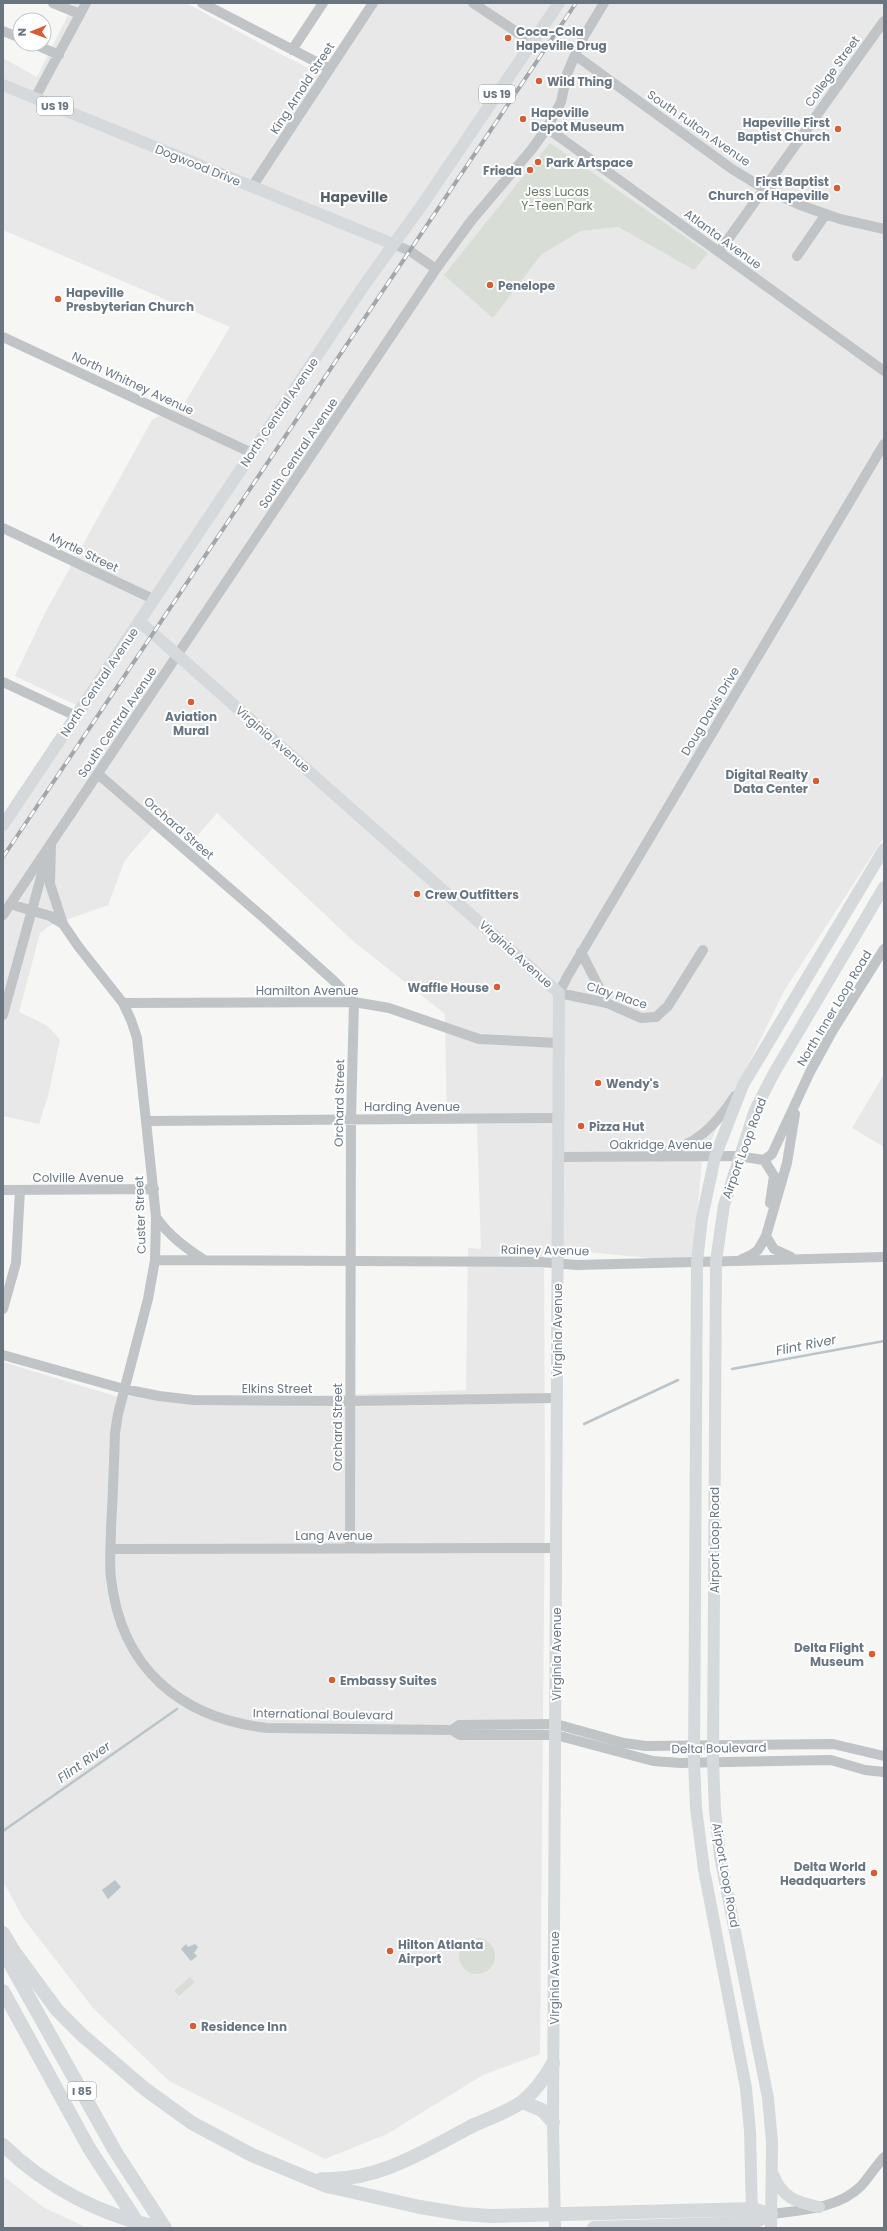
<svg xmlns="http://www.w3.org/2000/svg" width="887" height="2231" font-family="Poppins,sans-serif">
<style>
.built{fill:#e7e8e7;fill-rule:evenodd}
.green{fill:#d8ddd5}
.water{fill:#bac4c9}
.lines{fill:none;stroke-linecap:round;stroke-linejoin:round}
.stream{stroke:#bac4c9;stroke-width:2.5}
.minor{stroke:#c0c4c7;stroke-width:10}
.major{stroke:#d5d9dc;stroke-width:12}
.highway{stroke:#d5d9dc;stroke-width:14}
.rail-casing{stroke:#a2a7ac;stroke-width:4}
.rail{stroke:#fff;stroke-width:2.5;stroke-dasharray:8;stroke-linecap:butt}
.poi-dot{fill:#d65d34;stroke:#fff;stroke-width:1.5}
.labels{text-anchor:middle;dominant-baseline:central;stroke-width:4;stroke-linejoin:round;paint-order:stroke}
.shield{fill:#fff;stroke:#959fa8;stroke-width:1}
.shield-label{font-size:11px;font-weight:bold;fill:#687682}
.poi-label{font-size:12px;font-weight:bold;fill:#687682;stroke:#fff;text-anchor:start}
.street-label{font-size:12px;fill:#687682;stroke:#fff}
.park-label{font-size:12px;fill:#6a7a66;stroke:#fff}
.water-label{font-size:13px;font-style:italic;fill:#63777f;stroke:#fff}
.quarter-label{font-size:14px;font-weight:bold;fill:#555f68;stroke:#fff}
</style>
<rect width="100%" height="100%" fill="#f6f7f4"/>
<!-- built -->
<path class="built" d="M74 3H186L265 46 322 75 368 3H884V837L784 991 702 1159 693 1262 544 1248 545 1494 540 2054 483 2075 387 2134 325 2159 169 2081 93 2008 23 1918 3 1881V1362L115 1396 247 1399 466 1390 468 1248 481 1249 477 1123 447 1124 445 1014 353 941 217 813 191 843 161 819 125 860 108 905 49 926 40 933 19 1012 48 1026 60 1040 48 1096 39 1124 3 1116V815L76 705 15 676 45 613 152 420 184 404 230 327 3 230V58L37 77ZM550 143 694 270 618 227 581 231 542 255Z
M884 1074V1147L852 1128Z
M3 2176 43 2207 87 2228H3Z"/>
<!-- green -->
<path class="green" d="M550 143 708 253 694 270 618 227 581 231 541 255 493 318 444 275Z
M459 1956a18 18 0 1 1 36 0a18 18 0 1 1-36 0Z
M190 1977 195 1982 179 1996 174 1991Z"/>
<!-- water -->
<path class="water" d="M115 1880 121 1887 108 1899 102 1890Z
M186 1944 188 1947 195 1944 198 1947 194 1953 197 1956 191 1961 181 1949Z"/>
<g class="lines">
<!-- stream -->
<path class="stream" d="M732 1369 884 1341
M584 1424 678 1380
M3 1831 177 1709"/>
<!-- minor -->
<path class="minor" d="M53 3 80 14
M202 3 330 69
M473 3 532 42
M3 31 20 38
M34 44 59 55
M292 50 323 3
M575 55 732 169 763 188 800 205 840 219 884 229
M35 98 86 3
M547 128 884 371
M252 187 373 3
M393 244 410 251 436 269
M719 252 884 21
M797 256 826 214
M3 337 252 453
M3 528 153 599
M3 682 76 716
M98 774 264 918 334 981 354 1002 351 1119 350 1548
M51 843 50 884 63 924 78 946 123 1003 131 1020 137 1038 146 1121 156 1217 155 1260 148 1299 118 1414 115 1433C114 1464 113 1496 111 1527 111 1544 109 1562 111 1578 121 1668 180 1718 267 1728L452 1730 460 1735H556L653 1761 680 1763 831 1760 865 1770 884 1772
M10 904 50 916 63 924
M3 915 436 269 471 221 532 149 547 128 561 102 567 74 580 43 604 3
M703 950 668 1006 656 1017 641 1018 607 1003 559 993 567 977 884 444
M581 952 607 1003
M123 1003 354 1002 389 1008 479 1039 558 1043
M3 1015 46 859
M146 1121 558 1118
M660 1153C696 1146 716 1125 735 1096
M558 1157 738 1156 764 1160
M764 1160 772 1154 810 1072 833 1030 884 949
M764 1160 774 1176 770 1203
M3 1190 154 1189
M156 1217C169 1236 186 1248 204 1260
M766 1236 774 1249 791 1257
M742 1259 751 1255 758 1250 766 1236 787 1163 795 1114
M155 1260 540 1262 577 1265 884 1257
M3 1309 16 1263 20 1190
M3 1355 124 1389 159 1396 193 1400 350 1401 557 1398
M111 1549 557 1548
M452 1730 459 1725 556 1724 624 1743 646 1746 833 1744 884 1756
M771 2214C801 2210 838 2209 861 2186 869 2177 876 2166 884 2157"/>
<!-- major -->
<path class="major" d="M3 85 393 244
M139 621 559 993 553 2122 555 2228
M3 825 365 284 422 205 559 3
M704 1870 696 1808 694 1762 697 1261 702 1218 715 1157 743 1085 884 849
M705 1875 746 2088 750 2131 752 2217
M773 2174C782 2198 796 2202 819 2207
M771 2228 772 2142 768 2098 720 1856 715 1810 713 1761 716 1261 724 1205 755 1110 774 1073 884 887"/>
<!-- highway -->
<path class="highway" d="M3 1933 15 1953 57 2010 82 2035 145 2089 192 2123 252 2155 327 2186 420 2207 462 2214 491 2216 752 2209 771 2214
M3 1951 115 2151 165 2228
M3 1991 89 2148 141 2228
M522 2102 542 2110 553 2122
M3 2145C46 2187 102 2216 161 2228
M322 2179C378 2182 426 2150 474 2125 490 2118 510 2111 523 2101 536 2090 545 2078 553 2063
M594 2228 752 2223 771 2214"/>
<!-- rail casing -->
<g class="rail-casing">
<path id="rail" d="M3 857 576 3"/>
</g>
<!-- rail -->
<use href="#rail" class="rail"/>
</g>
<!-- markers -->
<g class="poi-dot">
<circle cx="508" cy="38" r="4"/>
<circle cx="539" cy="81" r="4"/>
<circle cx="523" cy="119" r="4"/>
<circle cx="838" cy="129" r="4"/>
<circle cx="538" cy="162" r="4"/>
<circle cx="530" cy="170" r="4"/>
<circle cx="837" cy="188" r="4"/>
<circle cx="490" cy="285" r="4"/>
<circle cx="58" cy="299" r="4"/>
<circle cx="191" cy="702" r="4"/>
<circle cx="816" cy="781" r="4"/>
<circle cx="417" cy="894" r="4"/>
<circle cx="497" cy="987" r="4"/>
<circle cx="598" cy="1083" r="4"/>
<circle cx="581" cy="1126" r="4"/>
<circle cx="872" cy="1654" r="4"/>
<circle cx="332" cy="1680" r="4"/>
<circle cx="874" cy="1873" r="4"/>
<circle cx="390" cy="1951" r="4"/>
<circle cx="193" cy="2026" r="4"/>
</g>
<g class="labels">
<!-- shield labels -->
<g class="shield">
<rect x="479" y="85" width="36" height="18" rx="3"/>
<rect x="37" y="97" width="36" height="18" rx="3"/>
<rect x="68" y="2082" width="28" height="18" rx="3"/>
</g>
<g class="shield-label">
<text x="497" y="94">US 19</text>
<text x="55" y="106">US 19</text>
<text x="82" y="2091">I 85</text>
</g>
<!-- poi labels -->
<g class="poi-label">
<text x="516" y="31">Coca-Cola<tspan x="516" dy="14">Hapeville Drug</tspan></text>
<text x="547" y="81">Wild Thing</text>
<text x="531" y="112">Hapeville<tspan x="531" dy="14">Depot Museum</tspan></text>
<text x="830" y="122" text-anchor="end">Hapeville First<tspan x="830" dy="14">Baptist Church</tspan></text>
<text x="546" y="162">Park Artspace</text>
<text x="522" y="170" text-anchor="end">Frieda</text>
<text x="829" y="181" text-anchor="end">First Baptist<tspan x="829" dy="14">Church of Hapeville</tspan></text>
<text x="498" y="285">Penelope</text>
<text x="66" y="292">Hapeville<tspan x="66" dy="14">Presbyterian Church</tspan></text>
<text x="191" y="716" text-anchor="middle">Aviation<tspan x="191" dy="14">Mural</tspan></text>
<text x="808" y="774" text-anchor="end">Digital Realty<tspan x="808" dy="14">Data Center</tspan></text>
<text x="425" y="894">Crew Outfitters</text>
<text x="489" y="987" text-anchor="end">Waffle House</text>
<text x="606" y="1083">Wendy's</text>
<text x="589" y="1126">Pizza Hut</text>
<text x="864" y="1647" text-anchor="end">Delta Flight<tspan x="864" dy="14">Museum</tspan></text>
<text x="340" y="1680">Embassy Suites</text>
<text x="866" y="1866" text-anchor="end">Delta World<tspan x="866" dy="14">Headquarters</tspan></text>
<text x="398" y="1944">Hilton Atlanta<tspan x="398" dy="14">Airport</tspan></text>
<text x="201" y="2026">Residence Inn</text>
</g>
<!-- street labels -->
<g class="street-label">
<text transform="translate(832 71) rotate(-54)">College Street</text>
<text transform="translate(302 88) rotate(-57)">King Arnold Street</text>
<text transform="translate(699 128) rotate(35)">South Fulton Avenue</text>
<text transform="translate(198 165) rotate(22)">Dogwood Drive</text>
<text transform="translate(723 239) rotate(36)">Atlanta Avenue</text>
<text transform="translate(133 383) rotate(25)">North Whitney Avenue</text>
<text transform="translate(279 412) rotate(-56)">North Central Avenue</text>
<text transform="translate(298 453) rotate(-56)">South Central Avenue</text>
<text transform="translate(84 552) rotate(26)">Myrtle Street</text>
<text transform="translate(99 682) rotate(-56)">North Central Avenue</text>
<text transform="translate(710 711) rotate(-59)">Doug Davis Drive</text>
<text transform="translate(117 722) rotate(-56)">South Central Avenue</text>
<text transform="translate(273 739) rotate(41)">Virginia Avenue</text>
<text transform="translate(179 828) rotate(41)">Orchard Street</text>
<text transform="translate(516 954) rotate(42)">Virginia Avenue</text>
<text x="307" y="990">Hamilton Avenue</text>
<text transform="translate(617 995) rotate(18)">Clay Place</text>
<text transform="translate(834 1008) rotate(-59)">North Inner Loop Road</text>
<text transform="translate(339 1103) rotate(-89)">Orchard Street</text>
<text x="412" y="1106">Harding Avenue</text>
<text x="661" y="1144">Oakridge Avenue</text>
<text transform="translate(744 1148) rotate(-70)">Airport Loop Road</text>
<text x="78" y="1177">Colville Avenue</text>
<text transform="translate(140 1215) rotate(-92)">Custer Street</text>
<text transform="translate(545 1250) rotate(1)">Rainey Avenue</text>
<text transform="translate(557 1330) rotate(-90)">Virginia Avenue</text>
<text x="277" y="1388">Elkins Street</text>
<text transform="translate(337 1427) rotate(-90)">Orchard Street</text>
<text x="334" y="1535">Lang Avenue</text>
<text transform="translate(714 1540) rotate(-90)">Airport Loop Road</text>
<text transform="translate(556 1654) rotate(-90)">Virginia Avenue</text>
<text transform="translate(323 1714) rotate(1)">International Boulevard</text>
<text transform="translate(719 1748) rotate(-1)">Delta Boulevard</text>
<text transform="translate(726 1875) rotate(80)">Airport Loop Road</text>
<text transform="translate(554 1978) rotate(-90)">Virginia Avenue</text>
</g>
<!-- park labels -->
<g class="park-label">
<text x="557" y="191">Jess Lucas<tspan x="557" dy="14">Y-Teen Park</tspan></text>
</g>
<!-- water labels -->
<g class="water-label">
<text transform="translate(806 1345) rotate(-11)">Flint River</text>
<text transform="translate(84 1762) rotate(-35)">Flint River</text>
</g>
<!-- quarter labels -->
<g class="quarter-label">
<text x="354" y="197">Hapeville</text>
</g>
</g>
<!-- border -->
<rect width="887" height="2231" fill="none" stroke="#687682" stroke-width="8"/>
<!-- north arrow -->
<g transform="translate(32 32) rotate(269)"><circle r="19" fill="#ffffff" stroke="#c3c8cd"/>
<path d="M0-3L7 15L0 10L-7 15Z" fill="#d65d34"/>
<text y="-6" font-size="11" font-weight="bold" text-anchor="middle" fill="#687682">N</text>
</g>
</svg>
